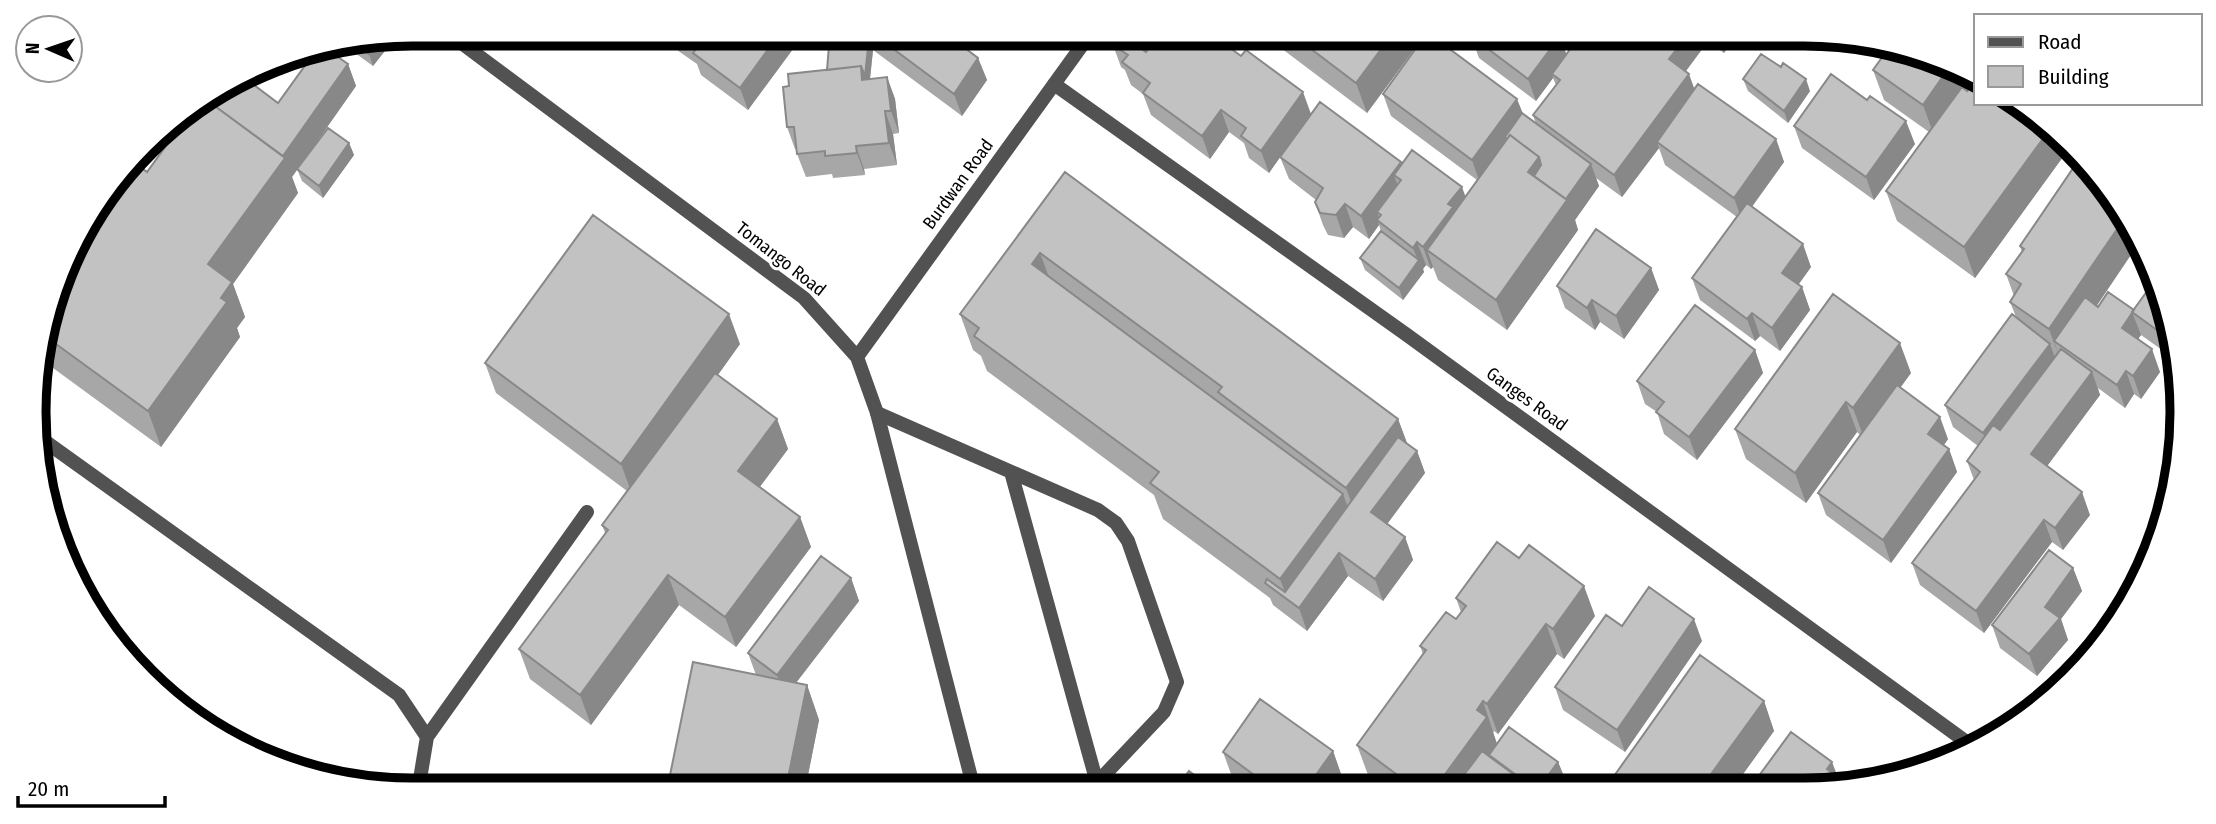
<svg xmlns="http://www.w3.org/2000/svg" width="2216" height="824" font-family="'Fira Sans Condensed',sans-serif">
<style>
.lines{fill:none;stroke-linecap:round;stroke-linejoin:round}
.lane{stroke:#525252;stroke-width:14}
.street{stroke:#525252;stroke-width:14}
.wall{fill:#a7a7a7;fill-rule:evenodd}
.shaded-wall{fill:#888}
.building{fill:#c2c2c2;stroke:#888;stroke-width:2}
.labels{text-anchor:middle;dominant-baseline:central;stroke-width:6;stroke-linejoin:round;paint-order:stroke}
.street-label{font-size:18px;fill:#000;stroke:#fff}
.rim{fill:none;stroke:#000;stroke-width:9}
</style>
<rect width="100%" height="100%" fill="#fff"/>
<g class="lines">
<!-- lane -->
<path class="lane" d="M877 413 1098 510 1116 523 1128 541 1177 682 1164 712 1091 789
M39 437 399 695 427 737 418 791
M1011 472 1097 783
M427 737 587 512"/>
<!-- street -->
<path class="street" d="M448 33 804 298 857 357 877 413 974 789
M1054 84 1407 335 1976 749
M857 357 1091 33"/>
</g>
<!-- wall -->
<path class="wall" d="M671 33H798L791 43 793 49 748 110 701 75 697 64 677 50Z
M810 33H945L978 58 987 80 962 116 873 50 870 79 887 77 895 99 899 133 893 134 897 165 864 169 865 175 833 178 832 174 806 177 797 154V149H795L787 127 789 86 827 70 829 42 828 40 825 44Z
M1132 33H1210L1311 114 1402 165 1466 197 1477 180 1391 116 1383 94 1427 33H1464L1451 50 1523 114 1536 124 1533 115 1556 85 1553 78 1536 101 1479 58 1471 36 1473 33H1697L1703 48 1685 71 1694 89 1776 139 1784 162 1752 207 1811 267 1798 285 1802 287 1810 310 1780 351 1760 336 1755 341 1700 300 1692 278 1737 217 1665 165 1659 148 1622 197 1596 178 1599 186 1575 220 1578 230 1507 330 1438 280 1433 267 1431 269 1426 265 1423 269 1424 272 1403 300 1365 270 1360 258 1381 231 1379 225 1369 239 1353 227 1344 238 1328 235 1323 225 1315 202 1316 200 1289 179 1280 157 1269 173 1249 158 1244 143 1229 132 1210 159 1151 115 1143 94 1131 85 1125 70 1121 67 1113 45 1136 44ZM1562 44 1570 49 1566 54Z
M1261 33H1414L1418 44 1367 113Z
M1698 33H1737L1724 53 1699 35Z
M384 38 388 47 373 66 344 45Z
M1902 46 1972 81 1966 90 1967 91 2035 112 2068 150 1975 278 1897 221 1886 191 1929 132 1884 100 1873 70Z
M348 64 356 86 292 177 298 193 233 284 245 317 237 328 240 337 161 447 38 357 84 223 255 86 278 103Z
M1743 79 1810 91 1788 123 1748 91Z
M1794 126 1915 144 1874 200 1802 148Z
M349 143 354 155 323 198 302 181 297 169Z
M1065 172 1398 419 1407 443 1417 451 1425 473 1387 524 1405 537 1413 560 1383 601 1348 576 1307 631 1273 605 1270 598 1163 519 1154 495 987 371 981 356 973 350 960 314Z
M2020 246 2098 307 2134 310 2153 283 2179 362 2141 335 2138 339 2160 372 2141 399 2134 394 2125 408 2098 388 2100 395 2047 466 2090 515 2063 550 2052 542 1984 633 1920 585 1912 563 1974 480 1967 461 1978 446 1953 427 1945 405 2016 317 2010 302 2014 296 2006 274 2022 252Z
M1651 268 1659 290 1624 339 1600 322 1595 330 1565 308 1557 286Z
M740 344 718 375 777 419 788 449 760 487 800 517 811 547 736 647 679 605 591 725 530 679 519 649 605 533 602 525 627 491 496 393 485 363Z
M1755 350 1763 373 1697 460 1664 434 1657 412 1645 404 1637 381Z
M1911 373 1900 387 1948 439 1944 445 1949 449 1957 472 1891 563 1826 515 1818 493 1860 435 1857 432 1806 503 1746 459 1735 429Z
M2073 568 2082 591 2061 619 2068 640 2037 676 2000 648 1992 625Z
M851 578 859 601 796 683 807 685 819 720 805 790H667L756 675 748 653Z
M1456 598 1595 616 1564 659 1557 654 1498 734 1494 731 1493 733 1497 744 1558 762 1563 774 1553 788 1385 789 1368 775 1357 745 1423 654 1420 646 1456 619 1461 612Z
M1622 626 1702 641 1625 752 1563 710 1555 687Z
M1764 701 1774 731 1733 788H1618L1614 776Z
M1333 751 1341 774 1330 789H1251L1231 774 1223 752Z"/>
<!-- shaded-wall -->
<path class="shaded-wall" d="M780 33H798L791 43 793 49 748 110 740 88Z
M821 33H825L828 40 825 44Z
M1393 33H1414L1418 44 1367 113 1356 83Z
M1445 33H1464L1451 50Z
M1689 33H1697L1703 48 1678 82 1669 59Z
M1725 33H1737L1724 53 1719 41Z
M1560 36 1568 59 1552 74 1553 78 1536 101 1528 79Z
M380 38H384L388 47 373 66 369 54Z
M869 38 873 50 869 88 862 80 861 66Z
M978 58 987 80 962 116 954 94Z
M348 64 356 86 292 177 298 193 233 284 245 317 237 328 240 337 161 447 148 411 208 264Z
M1948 69 1972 81 1934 135 1923 105Z
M1689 74 1697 96 1657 142 1659 148 1622 197 1614 175Z
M251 76 256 88 243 81Z
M887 77 895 99 899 133 891 111Z
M1806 79 1810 91 1788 123 1784 111Z
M1303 92 1311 114 1269 173 1261 151Z
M1517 99 1526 121 1505 137 1508 145 1480 183 1472 160Z
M1221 110 1229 132 1210 159 1202 136Z
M885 111 893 134 897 165 889 143Z
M1906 121 1915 144 1874 200 1866 177Z
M2050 129 2068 150 1975 278 1964 247Z
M1776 139 1784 162 1742 220 1734 198Z
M349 143 354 155 323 198 319 186Z
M856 146 864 169 865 175 857 153Z
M1539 157 1549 187 1528 172Z
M1401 162 1409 184 1394 175 1401 195 1381 215 1377 212 1381 223 1377 220 1379 225 1369 239 1361 216Z
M1591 164 1599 186 1575 220 1578 230 1507 330 1496 300Z
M1462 187 1470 209 1427 250 1433 267 1431 269 1423 247 1448 204Z
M1345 204 1353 227 1344 238 1336 215Z
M2126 216 2132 223 2139 243 2067 350 2054 341 2060 359 2049 329Z
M1417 242 1426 265 1423 269 1424 272 1403 300 1399 288 1418 261 1413 248Z
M1803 244 1811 267 1791 295 1782 273Z
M1040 253 1053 288 1032 264Z
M1651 268 1659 290 1624 339 1616 316Z
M1802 287 1810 310 1780 351 1772 328Z
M1592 300 1600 322 1595 330 1587 308Z
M2132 312 2141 335 2130 350 2122 328Z
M1752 313 1760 336 1755 341 1747 319Z
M729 314 740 344 632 494 621 464Z
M1900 343 1911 373 1864 438 1853 408Z
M2050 344 2058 366 1991 456 1983 433Z
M2152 349 2160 372 2141 399 2133 376Z
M1755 350 1763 373 1697 460 1689 437Z
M2126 371 2134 394 2125 408 2117 385Z
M2092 372 2100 395 2039 477 2031 454Z
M1846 402 1857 432 1806 503 1795 473Z
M1940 417 1948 439 1936 456 1928 434Z
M777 419 788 449 749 501 738 471Z
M1398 419 1411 454 1359 523 1346 488Z
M1949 449 1957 472 1891 563 1883 540Z
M1417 451 1425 473 1379 535 1371 512Z
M2082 492 2090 515 2063 550 2055 528Z
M1343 494 1356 529 1288 600 1280 579Z
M800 517 811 547 736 647 725 617Z
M2044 520 2052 542 1984 633 1976 611Z
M1405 537 1413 560 1383 601 1375 579Z
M1339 553 1348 576 1307 631 1299 608Z
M2073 568 2082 591 2061 619 2068 640 2037 676 2029 654 2045 607Z
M668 575 679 605 591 725 580 695Z
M851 578 859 601 785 697 777 675Z
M1584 586 1595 616 1564 659 1553 629Z
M1694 619 1702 641 1625 752 1617 730Z
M1546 624 1557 654 1498 734 1487 704Z
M807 685 819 720 805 790H786V788Z
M1483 701 1498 747 1489 755 1490 758 1468 788H1435L1477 710Z
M1764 701 1774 731 1733 788H1701Z
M1333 751 1341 774 1330 789H1306Z
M1558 762 1563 774 1553 788H1539Z
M1832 762 1841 785 1827 769Z"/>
<!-- building -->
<path class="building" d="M677 33H780L740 88 693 53 697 48Z
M830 33H843L869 38 865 76 861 66 827 70Z
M872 33H945L978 58 954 94Z
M1135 33H1210L1241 56 1246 50 1303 92 1261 151 1241 136 1246 128 1221 110 1202 136 1143 93 1150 83 1122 62 1128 55 1113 45 1122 34 1146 52 1151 45Z
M1290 33H1393L1356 83Z
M1427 33H1428L1517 99 1472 160 1383 94Z
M1473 33H1556L1560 36 1528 79 1471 36Z
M1570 33H1579L1576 38Z
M1582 33H1689L1669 59 1689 74 1614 175 1533 115 1560 80 1552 74Z
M1709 33H1725L1719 41Z
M380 38 369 54 354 43Z
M1891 45 1902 46 1948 69 1923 105 1873 70Z
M325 48 348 64 283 156 208 101 246 79 278 103 317 49Z
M1761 54 1781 67 1783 63 1806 79 1784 111 1743 79Z
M861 66 862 80 887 77 891 111H885L889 143 856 146 857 153 825 156V151L797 154 794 127H787L783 87 789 86 788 74Z
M1831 74 1867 100 1870 96 1906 121 1866 177 1794 126Z
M1974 82 1976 83V103H2018L2035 112 2050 129 1964 247 1886 191 1962 87 1967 91Z
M1698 84 1776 139 1734 198 1657 142Z
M208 101 285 158 208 264 232 282 221 298 227 302 148 411 45 336 84 223 134 162 147 172 192 110Z
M1320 102 1401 162 1361 216 1345 204 1336 215 1320 213 1315 202 1323 188 1280 157Z
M1522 113 1591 164 1566 199 1534 176 1541 165 1539 157 1510 135 1507 139 1505 137Z
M328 128 349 143 319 186 297 169Z
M1510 135 1539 157 1528 172 1567 200 1496 300 1427 250Z
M1412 150 1462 187 1448 204 1453 207 1423 247 1417 242 1413 248 1377 220 1381 215 1377 212 1401 180 1394 175Z
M2078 161 2126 216 2049 329 2010 302 2021 284 2006 274 2024 249 2020 246Z
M1065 172 1398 419 1346 488 1218 392 1222 387 1040 253 1032 264 1343 494 1280 579 1150 483 1159 472 974 336 979 328 960 314Z
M1747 203 1803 244 1782 273 1802 287 1772 328 1752 313 1747 319 1692 278Z
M593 215 729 314 621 464 485 363Z
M1596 229 1651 268 1616 316 1592 300 1587 308 1557 286Z
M1381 231 1419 260 1399 288 1360 258Z
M2153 283 2172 341 2132 312Z
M2108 292 2134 310 2122 328 2152 349 2133 376 2126 371 2117 385 2054 341 2085 297 2098 307Z
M1833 294 1900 343 1853 408 1846 402 1795 473 1735 429Z
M1695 305 1755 350 1689 437 1656 412 1664 402 1637 381Z
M2012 314 2050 344 1983 433 1945 405Z
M2061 349 2092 372 2031 454 2082 492 2055 528 2044 520 1976 611 1912 563 1980 472 1967 461 1993 425 2000 430Z
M715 373 777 419 738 471 800 517 725 617 668 575 580 695 519 649 608 530 602 525Z
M1897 385 1940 417 1928 434 1949 449 1883 540 1818 493Z
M1398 437 1417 451 1371 512 1405 537 1375 579 1339 553 1299 608 1265 583 1267 579 1285 592Z
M1497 542 1519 558 1529 545 1584 586 1553 629 1546 624 1487 704 1483 701 1477 710 1487 717 1435 788H1415L1357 745 1426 650 1420 646 1446 612 1456 619 1466 606 1456 598Z
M2049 550 2073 568 2045 607 2060 618 2029 654 1992 625Z
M821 556 851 578 777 675 748 653Z
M1649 587 1694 619 1617 730 1555 687 1606 615 1622 626Z
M1700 655 1764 701 1701 788H1629L1614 776Z
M693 662 807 685 786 788H782V790H667Z
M1260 699 1333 751 1306 789H1273L1223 752Z
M1509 727 1558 762 1539 788H1534L1489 755Z
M1791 732 1832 762 1827 769 1851 787 1750 788Z
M1482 751 1532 788H1454Z
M1904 765 1911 770 1897 774Z
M1189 771 1213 789H1176Z"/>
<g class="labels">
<!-- street labels -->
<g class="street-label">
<text transform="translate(958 184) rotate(-54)">Burdwan Road</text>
<text transform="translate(781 259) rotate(38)">Tomango Road</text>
<text transform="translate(1527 399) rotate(36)">Ganges Road</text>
</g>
</g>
<!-- crop -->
<path d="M0 0H2216V824H0ZM412 46H1804A366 366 0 0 1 2170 412V412A366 366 0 0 1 1804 778H412A366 366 0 0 1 46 412V412A366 366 0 0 1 412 46Z" fill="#fff" fill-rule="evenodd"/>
<path class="rim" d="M412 46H1804A366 366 0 0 1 2170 412V412A366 366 0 0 1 1804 778H412A366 366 0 0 1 46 412V412A366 366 0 0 1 412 46Z"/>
<!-- legend -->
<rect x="1974" y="14" width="228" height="91" fill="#ffffff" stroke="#999999" stroke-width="2"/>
<rect x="1988" y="37" width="35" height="10" fill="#525252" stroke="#999999" stroke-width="2"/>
<text x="2038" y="49" font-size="21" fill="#000000">Road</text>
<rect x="1988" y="66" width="35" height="21" fill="#c2c2c2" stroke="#999999" stroke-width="2"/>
<text x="2038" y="84" font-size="21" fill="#000000">Building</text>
<!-- north arrow -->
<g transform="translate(49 49) rotate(272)"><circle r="33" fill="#ffffff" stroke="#999999" stroke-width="2"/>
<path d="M0-5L12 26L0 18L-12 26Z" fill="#000000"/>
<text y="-10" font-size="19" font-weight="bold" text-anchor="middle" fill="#000000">N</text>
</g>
<!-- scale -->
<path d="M18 796v10h147v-10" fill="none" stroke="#000000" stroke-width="3.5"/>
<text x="28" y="796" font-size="21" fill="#000000" stroke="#ffffff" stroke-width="5" paint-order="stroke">20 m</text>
</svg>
